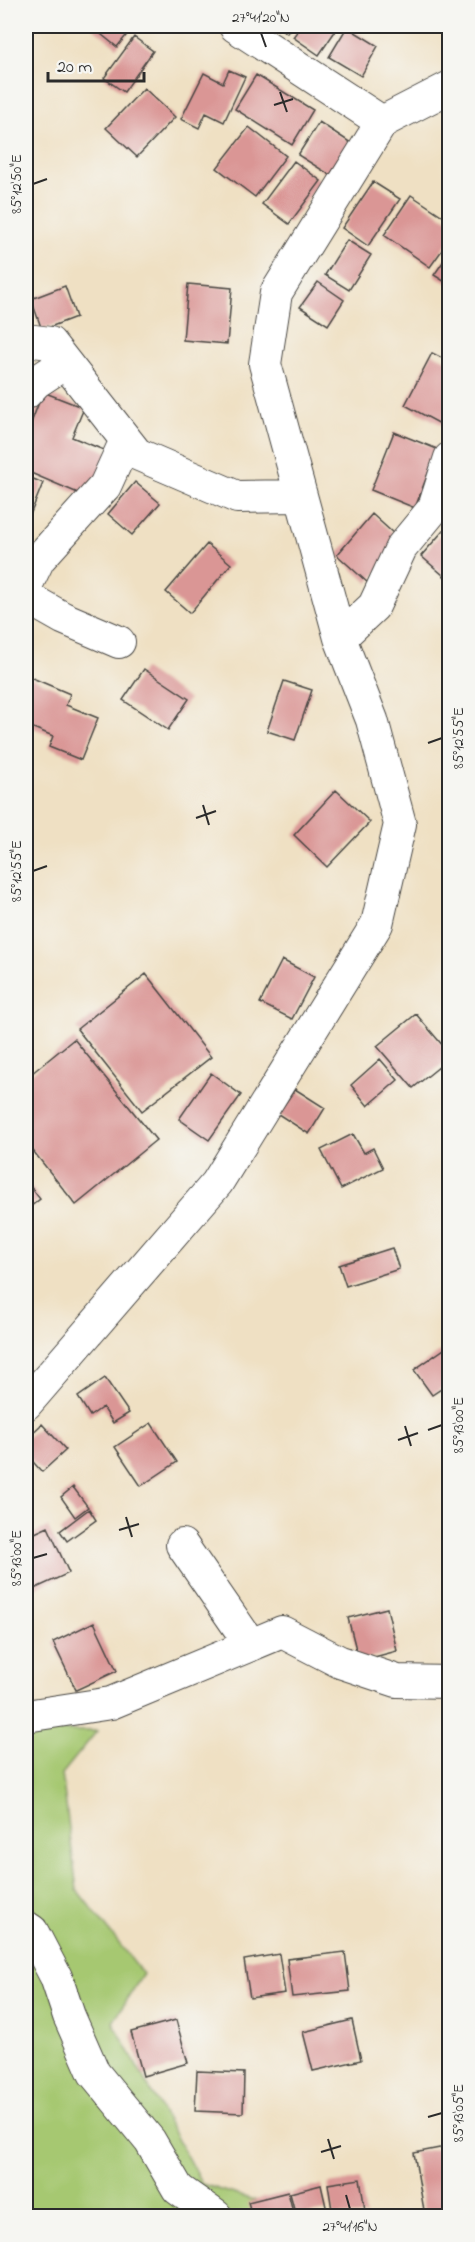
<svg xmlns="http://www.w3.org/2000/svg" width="475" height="2242" font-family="'Indie Flower',sans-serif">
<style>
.green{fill:#a6c871;stroke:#687a4e;stroke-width:1.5}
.building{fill:#da9695}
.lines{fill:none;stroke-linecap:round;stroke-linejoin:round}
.minor-casing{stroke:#484642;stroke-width:34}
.minor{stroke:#fff;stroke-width:32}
.ticks{fill:none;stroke:#2b2b2b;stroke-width:2}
.neatline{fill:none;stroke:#2b2b2b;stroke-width:2}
.ticks-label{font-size:15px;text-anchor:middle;fill:#2b2b2b}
</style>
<rect width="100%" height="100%" fill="#f6f6f2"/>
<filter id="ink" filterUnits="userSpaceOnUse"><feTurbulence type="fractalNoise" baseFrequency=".0167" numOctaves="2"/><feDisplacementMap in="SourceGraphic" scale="12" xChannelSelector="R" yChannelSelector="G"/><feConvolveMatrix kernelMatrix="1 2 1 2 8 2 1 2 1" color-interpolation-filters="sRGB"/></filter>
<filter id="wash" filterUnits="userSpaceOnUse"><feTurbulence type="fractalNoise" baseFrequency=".008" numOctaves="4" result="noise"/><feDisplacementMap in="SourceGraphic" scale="24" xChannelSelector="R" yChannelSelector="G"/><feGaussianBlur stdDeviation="1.35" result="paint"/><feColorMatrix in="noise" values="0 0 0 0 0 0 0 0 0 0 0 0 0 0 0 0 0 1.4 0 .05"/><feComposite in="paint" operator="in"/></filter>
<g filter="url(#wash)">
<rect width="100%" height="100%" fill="#efe0c3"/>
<!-- green -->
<path class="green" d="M26 1730 97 1731 62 1774 77 1890 143 1974 113 2022 202 2184 305 2216H26Z"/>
<g id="blocks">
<!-- building -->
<path class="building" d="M91 26H134L117 47Z
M276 26H292L287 33Z
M301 26H337L338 27 319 55 293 37Z
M347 27 378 46 361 76 329 57Z
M134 37 153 51 124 92 104 78Z
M229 70 245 77 224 122 206 113 199 128 181 119 204 73 223 83Z
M256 75 313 110 292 145 235 109Z
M144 88 175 117 137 157 106 128Z
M319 122 351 143 330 175 298 155Z
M249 127 286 156 255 197 217 168Z
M294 161 321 181 289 224 262 204Z
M373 182 400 199 368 246 342 228Z
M411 195 450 221V239L430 267 384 235Z
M347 240 371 255 349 290 325 275Z
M450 252V285L434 275Z
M318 282 344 300 328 325 300 307Z
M188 284 232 288 227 344 183 340Z
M65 286 76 317 42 330 31 299Z
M432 353 450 362V422L446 427 405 405Z
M43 392 84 408 72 437 111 453 92 499 26 471V436Z
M394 432 437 449 415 508 371 490Z
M26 476 43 483 26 525Z
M135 482 160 503 132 535 108 514Z
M372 514 404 543 368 583 337 555Z
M450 523V581L421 556Z
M207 544 231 564 190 613 166 592Z
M144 669 189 699 168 730 123 700Z
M30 677 70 694 66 705 98 718 81 760 49 747 53 736 26 725V688Z
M284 681 312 690 295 740 267 731Z
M336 790 370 822 327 867 294 835Z
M282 960 314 977 292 1019 260 1003Z
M146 974 211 1057 142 1111 77 1029Z
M416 1014 450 1054V1058L413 1088 377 1046Z
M74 1039 156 1140 76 1205 26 1142V1078Z
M380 1059 398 1080 368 1106 351 1085Z
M211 1073 241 1095 209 1140 179 1119Z
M295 1089 325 1108 309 1134 278 1114Z
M353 1134 364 1153 373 1148 383 1168 341 1189 321 1150Z
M26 1181 40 1199 26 1210Z
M392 1248 399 1269 346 1286 339 1265Z
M450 1345V1383L432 1395 414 1370Z
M105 1378 129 1413 113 1423 103 1407 90 1416 78 1397Z
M151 1423 177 1462 141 1486 115 1447Z
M42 1424 66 1450 42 1472 26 1454V1439Z
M73 1487 88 1507 75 1517 61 1497Z
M89 1509 96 1520 67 1541 60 1531Z
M48 1527 69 1573 34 1589 26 1569V1537Z
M387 1608 397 1651 359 1661 348 1618Z
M94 1622 117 1671 76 1690 53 1642Z
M345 1952 350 1991 292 1997 287 1959Z
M279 1954 285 1993 250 1998 244 1960Z
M176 2020 188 2063 143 2076 131 2032Z
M352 2020 361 2060 313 2071 303 2032Z
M197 2071 244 2073 243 2113 195 2111Z
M450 2146V2212L425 2216 414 2153Z
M360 2179 366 2216H333L328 2184Z
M321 2185 327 2211 296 2216 290 2193Z
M288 2192 294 2216H252L248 2202Z"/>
</g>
</g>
<g filter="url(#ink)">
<use href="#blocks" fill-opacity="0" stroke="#484642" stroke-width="1.5"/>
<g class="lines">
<!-- minor casing -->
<g class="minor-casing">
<path id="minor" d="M235 26 382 122
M26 340 50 343 137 454 237 497 300 496
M26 393 36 382 65 363
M26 586 39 559 105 486 126 440
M26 597 63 618 119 642
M340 638 374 606 401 548 434 508 450 458
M26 1404 217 1183 377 924 400 824 372 720 340 638 265 364 276 293 382 122 450 87
M182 1545 251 1645
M26 1716 111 1703 282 1632 340 1662 397 1681 450 1682
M26 1927 32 1931 56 1977 69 2016 94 2073 150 2141 178 2189 216 2216"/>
</g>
<!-- minor -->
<use href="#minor" class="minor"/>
</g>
</g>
<!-- ticks -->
<path class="ticks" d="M261 33 266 47M280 92 287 112M274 105 293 99M33 184 47 179M428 743 442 738M203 805 209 825M196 818 216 811M33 871 47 866M405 1426 411 1446M428 1430 442 1425M398 1440 418 1433M126 1517 132 1537M119 1530 139 1524M33 1558 47 1554M428 2117 442 2113M328 2139 334 2159M321 2152 341 2146M346 2195 350 2209"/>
<!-- margin -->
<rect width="475" height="2242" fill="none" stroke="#f6f6f2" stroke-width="66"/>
<!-- scale -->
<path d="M48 72v9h96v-9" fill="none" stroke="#2b2b2b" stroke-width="3"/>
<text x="57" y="72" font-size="18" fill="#2b2b2b" stroke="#f6f6f2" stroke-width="4.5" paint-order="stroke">20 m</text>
<rect x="33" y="33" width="409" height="2176" class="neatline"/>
<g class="ticks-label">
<text x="261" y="22">27°41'20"N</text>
<text transform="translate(16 184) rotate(-90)" y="5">85°12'50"E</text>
<text transform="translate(458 738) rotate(-90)" y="5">85°12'55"E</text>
<text transform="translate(16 871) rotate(-90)" y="5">85°12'55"E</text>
<text transform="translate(458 1425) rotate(-90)" y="5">85°13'00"E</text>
<text transform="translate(16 1558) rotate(-90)" y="5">85°13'00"E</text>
<text transform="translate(458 2113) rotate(-90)" y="5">85°13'05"E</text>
<text x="350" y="2231">27°41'16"N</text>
</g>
</svg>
